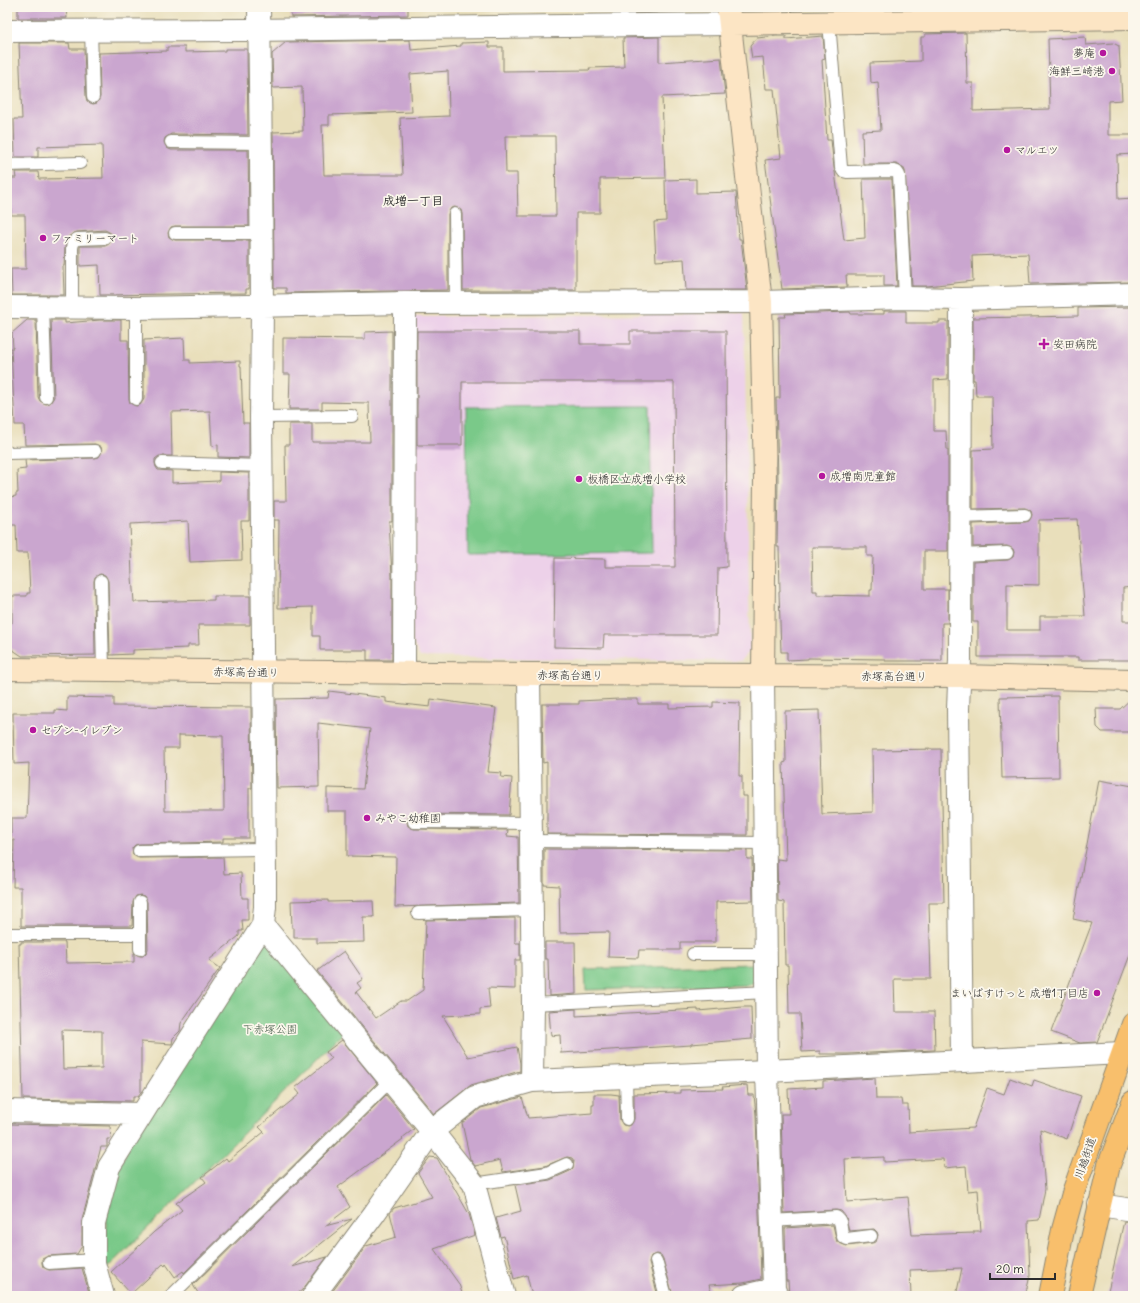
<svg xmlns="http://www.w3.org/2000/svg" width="1140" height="1303" font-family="Delius,'Klee One',sans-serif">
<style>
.built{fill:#edd1e9}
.green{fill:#7ac989;stroke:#527a5a}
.building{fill:#caa6cf;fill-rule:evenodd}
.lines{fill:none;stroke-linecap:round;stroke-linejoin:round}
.lane-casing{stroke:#8a8573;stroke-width:14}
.street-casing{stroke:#8a8573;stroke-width:24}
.secondary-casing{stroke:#8a8573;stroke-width:24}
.highway-casing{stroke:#8a8573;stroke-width:24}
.lane{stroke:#fff;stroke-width:12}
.street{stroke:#fff;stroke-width:22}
.secondary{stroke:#fce5c4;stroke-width:22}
.highway{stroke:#f8bf6c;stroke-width:22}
.poi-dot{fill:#b5179e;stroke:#fbf7ec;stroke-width:1.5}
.labels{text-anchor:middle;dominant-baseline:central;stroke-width:3.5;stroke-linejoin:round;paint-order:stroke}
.poi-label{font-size:11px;fill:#2b2b2b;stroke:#fbf7ec;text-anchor:start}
.street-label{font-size:11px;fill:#2b2b2b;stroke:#fbf7ec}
.park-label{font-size:11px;fill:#435a47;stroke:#fbf7ec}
.neighbourhood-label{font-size:12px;font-weight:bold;fill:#2b2b2b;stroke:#fbf7ec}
</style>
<rect width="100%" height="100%" fill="#fbf7ec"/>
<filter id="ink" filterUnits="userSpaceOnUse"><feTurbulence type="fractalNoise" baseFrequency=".025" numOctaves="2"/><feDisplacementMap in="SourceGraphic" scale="8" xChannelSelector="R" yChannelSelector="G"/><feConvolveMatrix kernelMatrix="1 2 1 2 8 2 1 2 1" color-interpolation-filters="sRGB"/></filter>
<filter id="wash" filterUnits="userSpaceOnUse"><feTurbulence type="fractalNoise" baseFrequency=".012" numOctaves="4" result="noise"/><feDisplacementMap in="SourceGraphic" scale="16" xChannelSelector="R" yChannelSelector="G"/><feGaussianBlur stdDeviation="0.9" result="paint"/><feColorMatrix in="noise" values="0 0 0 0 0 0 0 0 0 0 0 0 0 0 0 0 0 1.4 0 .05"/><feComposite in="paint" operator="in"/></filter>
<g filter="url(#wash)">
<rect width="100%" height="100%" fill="#e9dfbb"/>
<!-- built -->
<path class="built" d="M744 313 750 651 741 661 420 657 412 641 411 317Z"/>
<!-- green -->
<path class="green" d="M650 406 652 553 468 555 466 407Z
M270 941 343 1033 219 1158 105 1270 107 1195 133 1137 260 944Z
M755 964 756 980 750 985 586 990 585 969Z"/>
<g id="blocks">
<!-- building -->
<path class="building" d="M18 7H66L67 18H18Z
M290 7H408V15L291 17Z
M622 7H657L658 12 622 13Z
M923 7H966V8L923 9Z
M966 33 967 83H973V111L1050 109 1048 39 1085 37 1086 45 1113 43 1119 46 1122 100 1108 101V135H1133V154L1117 155 1118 199 1133 198V282L1030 284 1028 254 972 256 973 281 927 286H912L905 171 903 167 896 164H863L862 131 881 130 878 82 871 83 870 63 921 61V37H925V34Z
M776 36H786V39L823 36 825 59 822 60 827 140H831L834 168 835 172 844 240 865 238 863 179H892L897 286H884V275H846L847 287 782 289 765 160 781 158 774 89H766L763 57 752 58 750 46 757 38Z
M659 37V62L721 58 725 94 662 97 665 178 600 179V213H576V290H463L462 214 461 210 455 207 451 208 448 214V290L286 293V288H274L273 132 303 131 302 87 273 88 272 54 286 42 410 40 411 50 461 46V43L489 42V47H503V71L590 70 589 68 624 67 623 38ZM448 71 449 116 400 118 403 175H324L322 125H329V115L412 112 410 74ZM505 136H555L556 216H518L517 173H506Z
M19 43H69L70 49H84L86 97 87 101 93 104 97 103 100 97 99 53 167 51V47H185V52L225 51V49H247L248 135 171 134 165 138 164 142 167 148 171 150H248L249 226H175L171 227 168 233 169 237 175 240H249V289H246V293L100 295 99 265 80 266V246H105L109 244 112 238V234L109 232 105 230 77 232 72 234 67 238 65 247 64 266H63L64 295H12L11 269H26L25 215H11L10 178H16L15 172H38L39 179 103 178 102 145 38 147V157H15L14 119H22Z
M696 179V193L736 192 739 239H741L747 290H686L684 259 656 261 654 222 666 221 665 180Z
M1133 307V587L1123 588V621H1133V660H1078V657H978V622H973V562L1008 560 1013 557 1014 552 1013 549 1007 546 973 547V524L1025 522 1029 521 1032 515 1031 511 1025 508 973 509V450L993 449 992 396H976L975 380H973V318L1078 316V308ZM1077 519 1085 616H1040V630H1007V584L1039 585V520Z
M884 311H906V323H939V321H948V379L934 380V431H946L947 450H948V551H924V589H948V623H942V661H885V659L808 658V659L787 660V652H781L779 592H780L779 547H777L778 479 776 398H780L779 317H786L785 314 850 312 851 314H884ZM812 547H867V556H873L872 590H870V596L817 595V591H813Z
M27 320H36L38 397 40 401 46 404 50 403 54 397 51 320H65V323L100 320H121V340H128L129 399 130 403 136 406 140 405 144 399V340L184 338 185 360H190V363L240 361V366H241L243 423H249V458L218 457V445L212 446 210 411 171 412 172 456H159L155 459V463L156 467 158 470 172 471V483L219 481V472L249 473V521H241L242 560 190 562 188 521 130 524 132 577 134 602 214 600V596H250V625H198L199 645H188V648L133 650V654L110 655 108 581 105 575 100 574 95 577 94 581 95 655 22 656 10 648V623H12V596H27V593H30L28 553H17L16 525H10V497L16 496V493H18L17 470 26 469 25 460 95 458 99 457 102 451 101 447 95 444 25 445 24 425H15L11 348H13L12 333Z
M392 331V521H389L392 576V660H367V650H320V636H313V607L278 608 279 520H274V501H286L285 445H289V424H312V442H370L369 403 322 402V409H289L290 374H283V338L365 339V332Z
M417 331H580V344H630V331H726L727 567 718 568 717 635H604L603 648 554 647 555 558 605 559V567H675L674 382H462V445H417Z
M329 691 386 698V702L430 707 431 699 496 708 488 772 502 773 501 777 512 778 509 815 414 814 408 818 407 822 408 826 414 829 508 830 507 836 518 837 519 903 395 907 396 857 347 856V811H327V788L363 789 370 729 318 723 319 787 277 788 276 699 328 698Z
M1058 696 1059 777 1002 778 1000 697Z
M67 697 114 698V706L251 707 252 788H249V838H223V842L139 844 135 845 132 848 133 855 139 858 223 857 224 874 241 873 242 898H248V920H242L243 931H239V936L209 960 220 968 181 1023 180 1031 173 1038 172 1044 141 1042V1092L138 1096H133V1101L23 1099 19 944H21V942H65L66 963 134 962V953L140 956H143L146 953 148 949 147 902 144 896 140 895 136 896 133 902 132 926H21V887H13L14 840H11V818H27L29 763 14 764 13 713H55V710L67 711ZM179 735 223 736 224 811H165L164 748H179ZM62 1030 102 1031V1068L63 1069Z
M1133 697V732H1102L1097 727 1096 709H1120Z
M619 699H638V704H669V708L713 707V702L740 703 739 776H742V796H747V835L547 834V762L543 763 542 704H579V701Z
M819 710 822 814 873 812 872 750 941 749 944 903H929L931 979H894L895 1012H934L935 1050 849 1054H820V1051L802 1052 800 1014H789L788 965H785L784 902 778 901 777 859 786 860 783 763 786 762 785 711Z
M1099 780 1133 786V947L1097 1042 1080 1043 1051 1032 1092 923 1073 919Z
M544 849 747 850V859H752L753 901 716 902V942H680V950H639L638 958 608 957 609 932 560 933 559 886 544 885Z
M328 900V902L373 901 374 917H363L364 942 317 943V938H294V928H292L291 901Z
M515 918V943H520V960H515V989L488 988 490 1008 480 1009V1014L443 1016 468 1057 517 1047 520 1063V1071L471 1085 434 1114 317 971 344 951 363 979 357 983 361 988 356 992 376 1018 401 1001H407L423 990 426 920Z
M545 942H575L576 994 549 996 548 959H545Z
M743 1007H751L752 1039 691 1044V1045L561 1053 560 1035 551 1036 549 1011 576 1009V1016L698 1009V1011Z
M342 1040 377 1083 184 1273 183 1271 175 1277 166 1264 165 1266 163 1264 131 1294 111 1272 154 1232 182 1210 176 1203 206 1182 202 1177 226 1158 228 1161 264 1132 259 1127 300 1094 295 1088 331 1059 326 1052Z
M875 1078 876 1099H901L902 1105H908L909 1132 973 1128 987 1088 1004 1094 1010 1078 1032 1086 1034 1080 1081 1096 1067 1139 1040 1129 1045 1189 1039 1220 1028 1221 1030 1276 1025 1296H956L962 1268 910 1270 911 1296H789L788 1281H786L785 1228 833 1225 837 1242 847 1246 872 1243 876 1242 878 1235 877 1232 874 1229 849 1231 846 1217 841 1211 836 1210 784 1213 781 1114H789L788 1089 823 1087V1081ZM884 1157V1162L943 1159 944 1168 966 1166 968 1191 978 1190 981 1231H974V1233L912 1235 908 1197 847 1202 845 1159Z
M747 1085 748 1095H754L756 1115 761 1279 743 1283 709 1285 712 1296H673L663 1259 661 1255 657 1254 651 1256 649 1263 658 1296H532L527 1275 514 1279 504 1236 501 1237 496 1218 521 1211 515 1185 550 1180 570 1171 573 1168 574 1161 572 1158 567 1157 545 1166 503 1172 500 1160 475 1166 470 1159 462 1123 481 1108 522 1097 528 1118 592 1113V1105H594V1094H611L619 1095 620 1120 623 1125 628 1126 631 1125 634 1119V1094L680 1093V1090L723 1089 722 1087Z
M386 1095 414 1129 402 1138 403 1139 338 1187 350 1207 325 1226 352 1219 292 1267 327 1257 303 1289 295 1296H200L193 1285Z
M7 1124 110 1126 111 1139H107V1147H101L82 1220V1246L77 1254 48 1256 42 1259V1263L43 1267 49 1270 82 1268 90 1296H7Z
M430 1157 437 1158 469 1214 475 1235 434 1249 459 1284 463 1296H329L366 1246 396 1237 390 1213 394 1208 432 1197 418 1173Z
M1124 1221 1133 1222V1296H1107Z"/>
</g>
</g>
<g filter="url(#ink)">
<use href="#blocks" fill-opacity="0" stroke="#8a8573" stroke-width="1"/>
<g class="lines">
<!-- lane casing -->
<g class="lane-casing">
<path id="lane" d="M829 22 841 167 843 171 847 172 894 171 897 172 899 175 905 298
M91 30 93 97
M171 142 260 143
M7 165 80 163
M455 214 456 303
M175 233H262
M43 307 46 397
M72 308V248L73 243 77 239 105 238
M136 308V399
M261 417 352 416
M7 453 95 451
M162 463 261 466
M960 517 1025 515
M960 555 1007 553
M101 581 103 670
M414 822 531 823
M532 841 766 843
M139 851 265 849
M140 902V949
M418 913 532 910
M7 934H139
M693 954H766
M533 1004 767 992
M626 1077 627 1119
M474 1184 547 1173 567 1164
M772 1221 836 1217C843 1221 840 1230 843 1237L847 1239 871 1236
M656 1261 666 1296
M49 1263 94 1260
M171 1296 391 1080"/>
</g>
<!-- street casing -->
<g class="street-casing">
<path id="street" d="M7 31 245 30 730 24
M961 299 960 659 958 709 962 1060
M7 307 136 308 405 303 761 302 905 298 961 299 1133 294
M404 673 405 303
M529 674 533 1004 532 1081
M763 675 767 1071 774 1289 777 1296
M263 925 432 1131 474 1184 504 1296
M7 1111 141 1114
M1099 1205 1133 1210
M103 1296 94 1263V1223L109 1167 149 1103 263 925 265 907V875L261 417 262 306 261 161 259 7
M313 1296 374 1214 432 1131 475 1097 532 1081 767 1071 1122 1053
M744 1296 774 1289"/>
</g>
<!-- secondary casing -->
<g class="secondary-casing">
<path id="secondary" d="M728 7 761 302 765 479 763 675
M730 24 1133 18
M7 669 529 674 959 676 1133 680"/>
</g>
<!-- highway casing -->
<g class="highway-casing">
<path id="highway" d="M1050 1296 1063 1230 1074 1190 1133 1024
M1079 1296 1109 1165 1133 1102"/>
</g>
<!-- lane -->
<use href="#lane" class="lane"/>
<!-- street -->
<use href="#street" class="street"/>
<!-- secondary -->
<use href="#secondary" class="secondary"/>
<!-- highway -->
<use href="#highway" class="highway"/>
</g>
</g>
<!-- markers -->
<g class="poi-dot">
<circle cx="1103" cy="53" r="4"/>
<circle cx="1112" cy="71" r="4"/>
<circle cx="1007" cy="150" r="4"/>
<circle cx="43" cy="238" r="4"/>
<path d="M1042 338h4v4h4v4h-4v4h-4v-4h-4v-4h4z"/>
<circle cx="822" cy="476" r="4"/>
<circle cx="579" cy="479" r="4"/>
<circle cx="33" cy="730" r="4"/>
<circle cx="367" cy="818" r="4"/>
<circle cx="1097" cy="993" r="4"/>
</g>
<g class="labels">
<!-- poi labels -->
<g class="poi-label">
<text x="1095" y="53" text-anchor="end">夢庵</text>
<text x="1104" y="71" text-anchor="end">海鮮三崎港</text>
<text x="1015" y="150">マルエツ</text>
<text x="51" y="238">ファミリーマート</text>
<text x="1053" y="344">安田病院</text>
<text x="830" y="476">成増南児童館</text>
<text x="587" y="479">板橋区立成増小学校</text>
<text x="41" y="730">セブン-イレブン</text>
<text x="375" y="818">みやこ幼稚園</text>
<text x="1089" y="993" text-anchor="end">まいばすけっと 成増1丁目店</text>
</g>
<!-- street labels -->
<g class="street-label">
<text transform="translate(246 672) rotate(1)">赤塚高台通り</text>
<text x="570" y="675">赤塚高台通り</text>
<text x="894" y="676">赤塚高台通り</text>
<text transform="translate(1085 1158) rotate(-71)">川越街道</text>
</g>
<!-- park labels -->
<g class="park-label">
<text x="270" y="1029">下赤塚公園</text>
</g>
<!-- neighbourhood labels -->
<g class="neighbourhood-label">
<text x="413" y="200">成増一丁目</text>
</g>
</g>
<!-- margin -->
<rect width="1140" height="1303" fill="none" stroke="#fbf7ec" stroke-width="24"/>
<!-- scale -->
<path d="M990 1273v6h65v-6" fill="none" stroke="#2b2b2b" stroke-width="2"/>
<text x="996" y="1273" font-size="12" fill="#2b2b2b" stroke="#fbf7ec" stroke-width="3" paint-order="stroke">20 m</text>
</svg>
